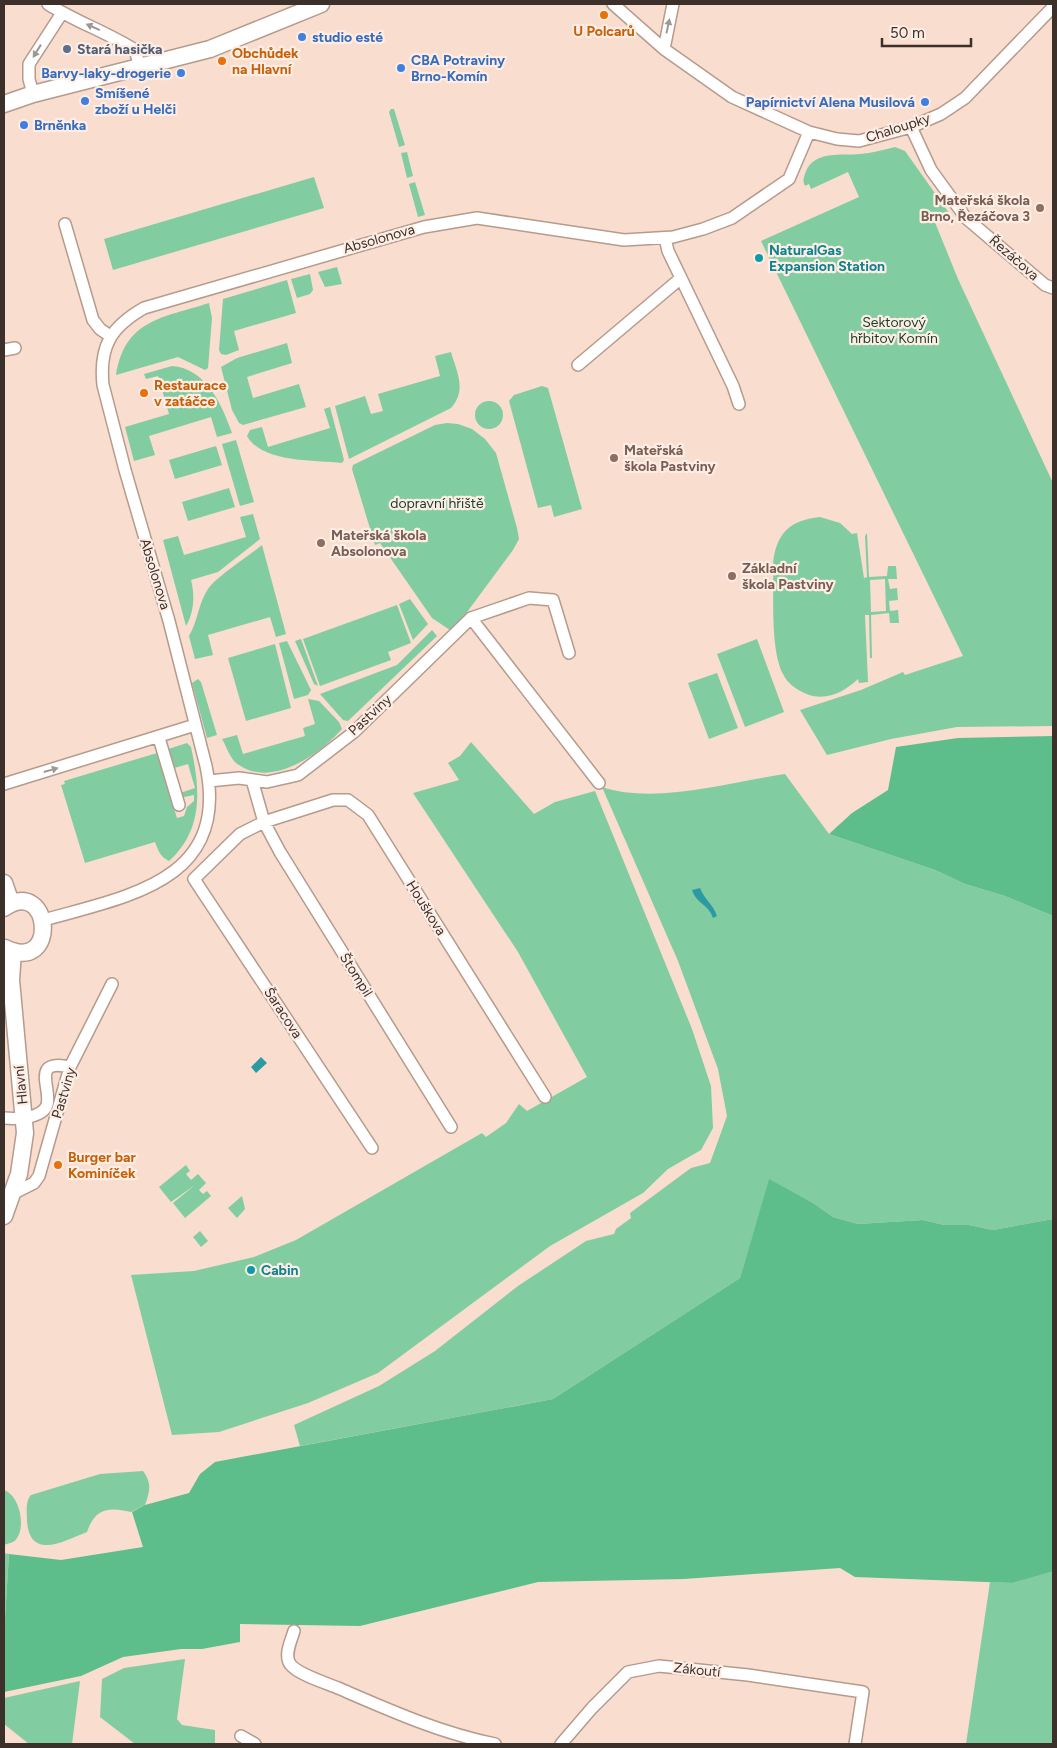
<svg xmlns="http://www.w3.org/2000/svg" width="1057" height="1748" font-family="Figtree,sans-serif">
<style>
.green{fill:#82cca2;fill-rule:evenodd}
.forest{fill:#5dbe8b}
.water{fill:#2c9aa3}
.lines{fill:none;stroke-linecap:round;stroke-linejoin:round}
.street-casing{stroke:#b59b8d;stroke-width:14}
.secondary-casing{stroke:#b59b8d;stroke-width:19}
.street{stroke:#fff;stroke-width:11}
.secondary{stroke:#fff;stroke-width:16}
.oneway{fill:#9d9894}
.food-dot{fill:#e8710a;stroke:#feede4;stroke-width:2}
.shop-dot{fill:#3f7fe0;stroke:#feede4;stroke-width:2}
.service-dot{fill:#5c6f8a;stroke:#feede4;stroke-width:2}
.education-dot{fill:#8d6e63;stroke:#feede4;stroke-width:2}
.culture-dot{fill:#0f9aa8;stroke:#feede4;stroke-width:2}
.labels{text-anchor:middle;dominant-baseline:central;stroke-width:4.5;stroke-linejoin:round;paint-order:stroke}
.food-label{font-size:14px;font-weight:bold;fill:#c56008;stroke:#feede4;text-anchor:start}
.shop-label{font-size:14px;font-weight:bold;fill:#366cbe;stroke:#feede4;text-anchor:start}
.service-label{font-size:14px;font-weight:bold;fill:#4e5e75;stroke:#feede4;text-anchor:start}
.street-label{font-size:14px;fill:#3b302a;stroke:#feede4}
.education-label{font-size:14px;font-weight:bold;fill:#785e54;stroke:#feede4;text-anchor:start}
.culture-label{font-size:14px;font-weight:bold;fill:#0d838f;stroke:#feede4;text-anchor:start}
.park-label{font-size:14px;fill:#143e29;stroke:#feede4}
</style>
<rect width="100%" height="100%" fill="#f9ddce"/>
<!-- green -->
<path class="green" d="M391 109H394L405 145 399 147 389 112Z
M895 147 905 151 949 213 934 220 958 279 1053 483V726L957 727 891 739 827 755 800 710 861 690 903 672 905 675 963 656 761 241 859 197 848 172 811 189 809 184 805 186C802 180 804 177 806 171 816 150 841 156 860 154 872 153 883 150 895 147Z
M407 152 413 176 407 178 401 153Z
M314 177 324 208 113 270 104 239Z
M415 182 425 215 418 217 409 184Z
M337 267 342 284 325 287 318 272Z
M310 274 313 290 310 294 297 298 291 279Z
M287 280 296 313 234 331 239 350 226 355 221 354 219 350 223 299Z
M209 303 212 318 208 368 205 370 178 357 116 375C125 319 163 318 209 303Z
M287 343 292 363 247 377 253 398 299 384 306 407 243 425 239 423 232 410 221 367 237 358Z
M451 352C457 373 467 390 451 408L349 459 335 406 365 396 371 414 383 411 378 394 440 376 435 356Z
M172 366C205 368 222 404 232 433L217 437 211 417 149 436 155 455 134 461 125 427 169 414 158 376 146 379 144 374Z
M542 386 548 388 582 509 554 517 551 505 538 508 509 401 514 395Z
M475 415a14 14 0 1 1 28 0a14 14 0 1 1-28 0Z
M330 407 344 460 342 463C314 460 262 463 247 436L250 430 262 427 268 447 330 428 324 409Z
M447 423 458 424 472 429 485 439 496 453 517 528 519 539 513 550 456 627 450 630 432 618 380 543 375 545 352 469 353 465 435 425Z
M236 440 254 502 240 506 222 444Z
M216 446 222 465 175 479 169 460Z
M229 488 235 507 188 521 182 502Z
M253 514 260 539 218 572 191 580C195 595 194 613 186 626L163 540 178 536 184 555 246 537 240 517Z
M820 517 840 523 852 534 857 533 864 578 867 577 865 536 867 533 869 577 887 576 888 566H896L897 579H888L890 589 897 588 898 600 889 601 890 611 898 610 899 623H890L889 613 871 615 872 658H870L869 615H865L868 682 859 683 858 679C845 691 831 699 813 696 801 693 788 685 783 674 770 650 774 593 773 564 776 534 789 520 820 517ZM885 579 886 611 871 612 870 580Z
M262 545 286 634 276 637 270 617 208 635 213 655 195 659 189 636C198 621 198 604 208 589 217 576 248 557 262 545Z
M410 599 428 624 413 640 399 604Z
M397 605 411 643 388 652 391 660 320 686 303 639Z
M432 630 437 636 348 721 343 720 320 694 397 665Z
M301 639 318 686 314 684 295 641Z
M757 639 784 712 745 727 717 654Z
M287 641 311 690 308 695 294 699 279 643Z
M275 644 291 708 246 721 228 658Z
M717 673 738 728 709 739 688 683Z
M198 679 201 682 217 735 207 738 192 683Z
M308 699 319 701 339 722 342 729C320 754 272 788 239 765 230 760 227 747 222 739L237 735 243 754 305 736 303 728 315 724Z
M471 742 534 814 555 802 595 791 692 1029 711 1086 713 1128 701 1150 668 1169 643 1193 550 1246 378 1373 308 1403 219 1432 172 1435 131 1275 194 1271 254 1257 296 1240 482 1133 486 1137 506 1123 519 1104 527 1111 587 1077 518 952 413 793 459 780 448 763 460 756Z
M187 743 191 747C200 789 204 829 169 861 160 857 158 850 155 842L85 863 61 785 65 784 64 781 157 753 177 818 184 816 187 807 194 801V795L184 797 180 793 195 788 188 764 171 769 165 750Z
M785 774 829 834 935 870 965 884 1005 896 1053 916V1219L993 1230 969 1225H944L923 1220 858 1224 833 1217 813 1203 769 1180 740 1278 553 1399 300 1446 294 1425 379 1386 435 1351 518 1286 586 1241 614 1234 616 1229 631 1218 630 1213 691 1168 710 1163 727 1116 718 1069 678 961 602 787C655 805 731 782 785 774Z
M186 1165 190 1171 186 1174 191 1180 198 1174 206 1183 199 1190 203 1194 207 1191 211 1196 185 1218 173 1203 195 1185 171 1202 159 1187Z
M242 1196 245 1209 237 1218 228 1208Z
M200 1231 208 1241 201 1247 193 1237Z
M143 1471C152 1483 150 1491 145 1505L131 1512C109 1507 95 1508 87 1532 64 1541 30 1561 27 1521 27 1512 25 1502 31 1495L100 1474Z
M4 1490C19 1495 26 1525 17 1538 14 1543 9 1543 4 1545Z
M4 1553 9 1554 4 1635Z
M1050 1571H1053V1744H966L990 1582 1013 1583Z
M185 1659 177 1719 182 1725 215 1730V1744H135L100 1717 102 1679 124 1668Z
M80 1681 72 1744H29L4 1724V1698Z"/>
<!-- forest -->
<path class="forest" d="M1053 736V916L1005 896 965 884 935 870 829 834 852 813 888 790 896 747 958 738Z
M769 1179 813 1203 833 1217 858 1224 923 1220 944 1225H969L993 1230 1053 1219V1571L1013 1583 855 1577 840 1568 684 1579 538 1582 360 1626 240 1624V1642L202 1649H181L123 1657 81 1676 4 1692V1635L9 1554 61 1560 143 1547 132 1512 145 1505 189 1493 200 1474 215 1462 553 1399 740 1278Z"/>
<!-- water -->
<path class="water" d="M700 888C704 899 713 904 717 916L713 918C708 903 697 905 692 890Z
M261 1057 267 1063 256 1073 251 1067Z"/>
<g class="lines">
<!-- street casing -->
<g class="street-casing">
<path id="street" d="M48 4C76 22 107 32 135 50L140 67
M613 4 664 49 732 97 809 132 837 139 859 141 911 127 941 114 965 98 1053 7
M664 49 673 4
M33 94 29 79V64L62 13
M911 127 931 170 966 218 1045 285 1053 288
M65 224 93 320 100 329 110 336
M665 238 668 251 733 386 739 404
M4 350 15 348
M578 365 681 278
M471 618 599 783
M159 738 179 805
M252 780 264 822 280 852 451 1127
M209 781 239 778 267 782 298 775 354 732 471 618 529 598 553 600 569 653
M4 784 195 725
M44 920C128 896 230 881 206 766L169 621 125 470 103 385C99 346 111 327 144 308L424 227 477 218 624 240 673 237 703 229 732 218 789 179 809 132
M4 1118C15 1119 42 1119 47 1105 52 1089 30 1058 70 1067
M372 1148 194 879 240 834 264 822 333 800H348L368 815 545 1097
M14 1193 34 1183 39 1176 70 1067 112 984
M294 1631C291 1641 284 1655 290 1664 297 1674 326 1683 338 1688 389 1710 440 1733 495 1744
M241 1736 255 1744
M561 1744 592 1708 628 1672 659 1666 748 1675 863 1692 855 1744"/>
</g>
<!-- secondary casing -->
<g class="secondary-casing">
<path id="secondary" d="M4 104 33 94 210 49 321 4
M4 883 11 903
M4 908C51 875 60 975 5 948
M4 1216 19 1174 25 1133 11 980 13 951"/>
</g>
<!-- street -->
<use href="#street" class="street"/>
<!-- secondary -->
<use href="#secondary" class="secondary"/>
</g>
<!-- one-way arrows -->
<defs><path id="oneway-solid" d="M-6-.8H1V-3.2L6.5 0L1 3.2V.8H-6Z" transform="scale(1.25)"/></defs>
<g class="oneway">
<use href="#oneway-solid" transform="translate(668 26) rotate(-78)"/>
<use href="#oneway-solid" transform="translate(93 27) rotate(-156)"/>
<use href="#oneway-solid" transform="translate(37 51) rotate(122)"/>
<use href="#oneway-solid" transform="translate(51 770) rotate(-16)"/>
</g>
<!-- markers -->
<g class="food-dot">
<circle cx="604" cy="15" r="5"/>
<circle cx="222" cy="61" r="5"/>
<circle cx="144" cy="393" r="5"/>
<circle cx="58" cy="1165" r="5"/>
</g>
<g class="shop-dot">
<circle cx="302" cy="37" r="5"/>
<circle cx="401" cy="68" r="5"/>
<circle cx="181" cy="73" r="5"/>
<circle cx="85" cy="101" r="5"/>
<circle cx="925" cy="102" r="5"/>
<circle cx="24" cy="125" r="5"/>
</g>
<circle class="service-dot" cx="67" cy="49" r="5"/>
<g class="education-dot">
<circle cx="1040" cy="208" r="5"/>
<circle cx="614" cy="458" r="5"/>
<circle cx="321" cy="543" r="5"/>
<circle cx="732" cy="576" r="5"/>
</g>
<g class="culture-dot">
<circle cx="759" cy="258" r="5"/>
<circle cx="251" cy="1270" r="5"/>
</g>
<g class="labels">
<!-- food labels -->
<g class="food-label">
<text x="604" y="31" text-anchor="middle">U Polcarů</text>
<text x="232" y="53">Obchůdek<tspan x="232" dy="16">na Hlavní</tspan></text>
<text x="154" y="385">Restaurace<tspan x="154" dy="16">v zatáčce</tspan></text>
<text x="68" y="1157">Burger bar<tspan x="68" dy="16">Kominíček</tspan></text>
</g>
<!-- shop labels -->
<g class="shop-label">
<text x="312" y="37">studio esté</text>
<text x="411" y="60">CBA Potraviny<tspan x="411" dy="16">Brno-Komín</tspan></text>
<text x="171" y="73" text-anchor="end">Barvy-laky-drogerie</text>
<text x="95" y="93">Smíšené<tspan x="95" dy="16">zboží u Helči</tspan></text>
<text x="915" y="102" text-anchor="end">Papírnictví Alena Musilová</text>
<text x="34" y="125">Brněnka</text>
</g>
<!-- service labels -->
<g class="service-label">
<text x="77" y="49">Stará hasička</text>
</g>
<!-- street labels -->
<g class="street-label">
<text transform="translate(898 128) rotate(-18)">Chaloupky</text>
<text transform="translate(379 239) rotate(-16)">Absolonova</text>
<text transform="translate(1014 258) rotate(41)">Řezáčova</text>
<text transform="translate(155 574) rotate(73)">Absolonova</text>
<text transform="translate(370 715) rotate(-43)">Pastviny</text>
<text transform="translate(426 908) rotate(58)">Houškova</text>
<text transform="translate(356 975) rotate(58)">Štompil</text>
<text transform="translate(283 1013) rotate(57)">Šaracova</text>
<text transform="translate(21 1085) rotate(-96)">Hlavní</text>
<text transform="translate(64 1093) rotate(-73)">Pastviny</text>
<text transform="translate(697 1670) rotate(6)">Zákoutí</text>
</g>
<!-- education labels -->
<g class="education-label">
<text x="1030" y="200" text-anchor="end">Mateřská škola<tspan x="1030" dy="16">Brno, Řezáčova 3</tspan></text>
<text x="624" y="450">Mateřská<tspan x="624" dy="16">škola Pastviny</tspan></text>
<text x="331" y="535">Mateřská škola<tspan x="331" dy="16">Absolonova</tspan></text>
<text x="742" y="568">Základní<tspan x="742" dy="16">škola Pastviny</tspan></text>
</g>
<!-- culture labels -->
<g class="culture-label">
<text x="769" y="250">NaturalGas<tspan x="769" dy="16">Expansion Station</tspan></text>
<text x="261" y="1270">Cabin</text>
</g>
<!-- park labels -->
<g class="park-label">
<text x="894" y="322">Sektorový<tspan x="894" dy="16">hřbitov Komín</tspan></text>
<text x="437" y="503">dopravní hřiště</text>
</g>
</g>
<!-- border -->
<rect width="1057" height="1748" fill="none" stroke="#3b302a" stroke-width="10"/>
<!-- scale -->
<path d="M882 38v8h89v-8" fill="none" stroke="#3b302a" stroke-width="2.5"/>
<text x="890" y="38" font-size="15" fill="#3b302a" stroke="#feede4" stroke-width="4" paint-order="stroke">50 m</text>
</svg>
